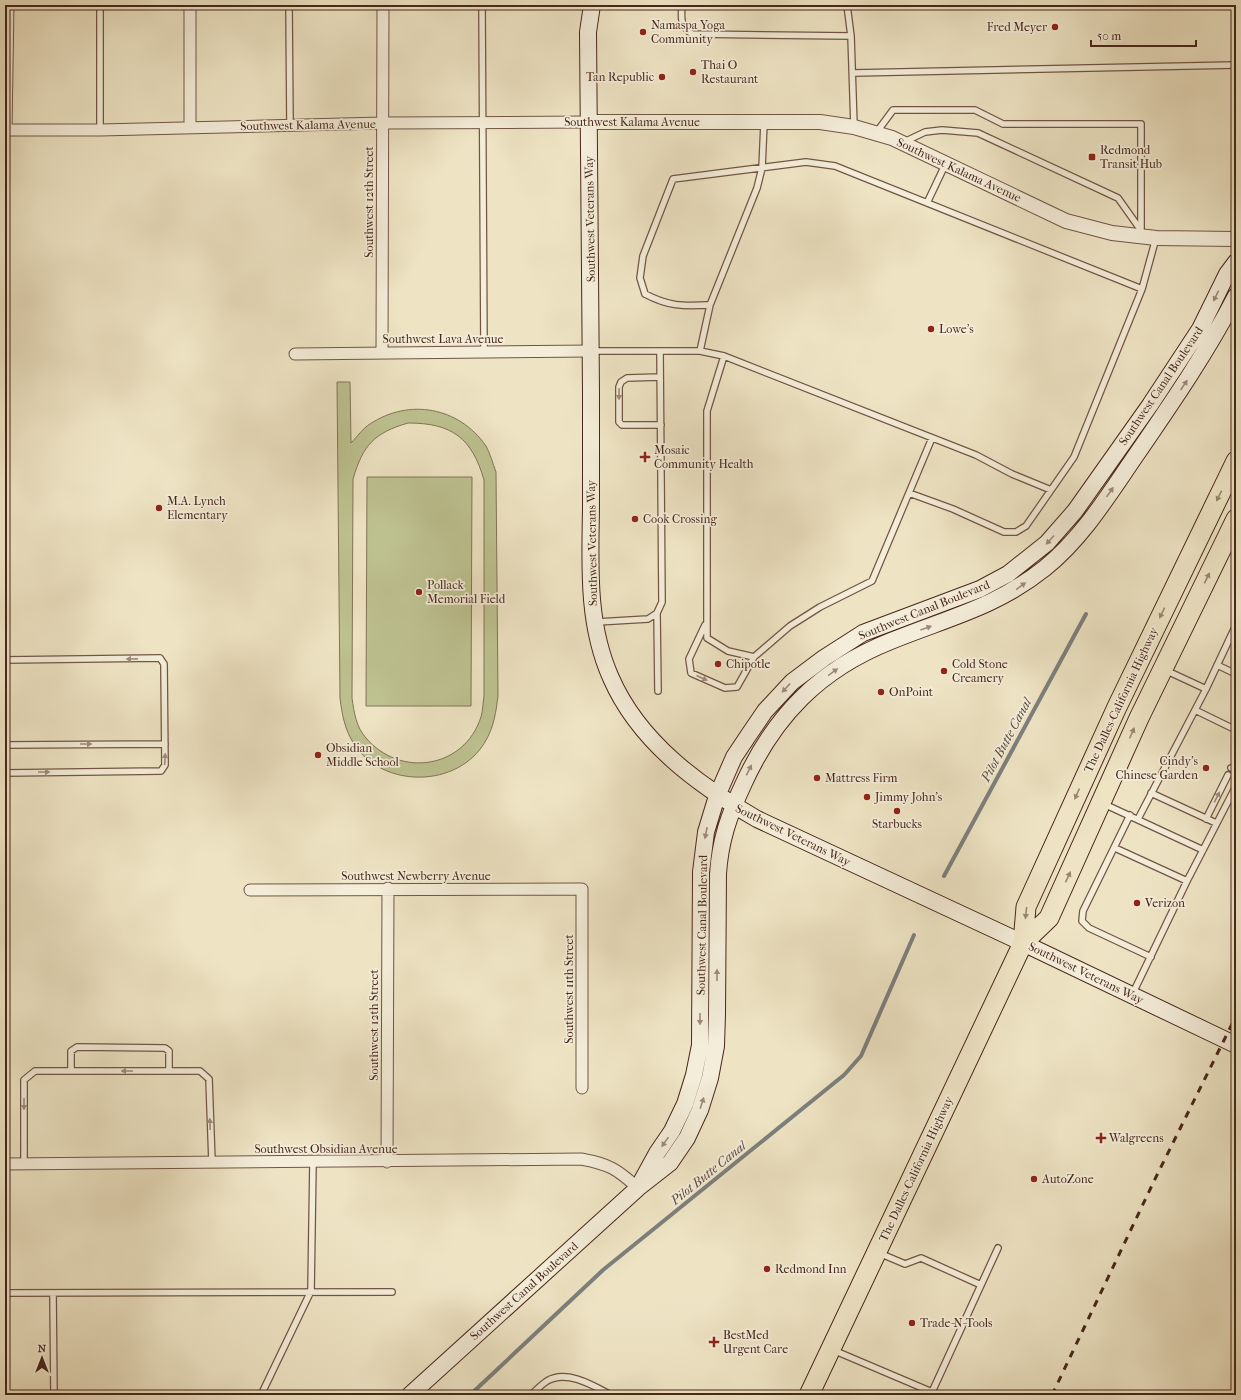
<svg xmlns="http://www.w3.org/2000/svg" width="1241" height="1400" font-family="'IM FELL French Canon',serif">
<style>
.green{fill:#bec291;stroke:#827456;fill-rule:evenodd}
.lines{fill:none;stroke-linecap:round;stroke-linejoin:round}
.stream{stroke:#7c807e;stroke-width:4}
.service-casing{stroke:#715645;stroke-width:8}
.minor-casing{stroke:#715645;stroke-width:13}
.tertiary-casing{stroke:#715645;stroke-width:16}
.secondary-casing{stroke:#47271b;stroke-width:18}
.trunk-casing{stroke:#47271b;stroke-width:21}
.service{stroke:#f4edd9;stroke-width:5.5}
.minor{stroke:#f4edd9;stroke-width:11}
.tertiary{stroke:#f4edd9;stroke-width:14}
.secondary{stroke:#f4edd9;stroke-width:16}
.trunk{stroke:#eee4c4;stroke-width:19}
.rail{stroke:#47271b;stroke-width:3;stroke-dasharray:7 7;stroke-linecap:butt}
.oneway{fill:#9e8a7a}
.oneway2{fill:#9a8670}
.poi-dot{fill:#8f2418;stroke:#f4edd9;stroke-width:1.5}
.labels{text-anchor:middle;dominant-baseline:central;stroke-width:3.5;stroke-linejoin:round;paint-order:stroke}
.poi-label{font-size:12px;fill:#47271b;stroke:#f4edd9;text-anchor:start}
.street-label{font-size:12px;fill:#47271b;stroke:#f4edd9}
.water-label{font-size:13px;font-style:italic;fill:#5d4c44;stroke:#f4edd9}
</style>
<rect width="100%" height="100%" fill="#eee4c4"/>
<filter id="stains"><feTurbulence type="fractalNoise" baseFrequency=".005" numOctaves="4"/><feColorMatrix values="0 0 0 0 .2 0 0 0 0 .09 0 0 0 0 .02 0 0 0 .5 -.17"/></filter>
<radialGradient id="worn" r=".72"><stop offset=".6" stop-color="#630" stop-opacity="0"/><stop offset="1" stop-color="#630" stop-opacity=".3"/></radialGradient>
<!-- green -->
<path class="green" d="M337 382H350L351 443C357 437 363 428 370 424 409 398 459 407 486 446 490 453 493 464 496 472L498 696C496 712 494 727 485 742 458 788 383 789 354 744 345 730 342 715 340 698ZM408 423C452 423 472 438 484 480V696C483 702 483 710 481 717 464 769 400 778 366 738 356 727 354 712 352 698L353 479C363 445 374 433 408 423Z
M367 477H472L471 706H366Z"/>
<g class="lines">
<!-- stream -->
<path class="stream" d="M944 876 1086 614
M470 1395 603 1270 844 1075 861 1056 914 935"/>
<!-- service casing -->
<g class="service-casing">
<path id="service" d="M100 5V130
M289 5 290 125
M482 5 484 351
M682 5C681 18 680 26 692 34L851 36
M847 5 851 36 854 126
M853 73 1236 65
M764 123 762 168 757 188 710 305C683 306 670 307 645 294L640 278 643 256 673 179 806 162 835 166 1142 289
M876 133 893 110H975L1003 124H1141V236
M904 142 925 132 942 130 978 133 1118 198 1140 229
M927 203 946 163
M592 351H700L724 356 976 455 1012 474 1051 490
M700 351 710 305
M724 356 707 411V638L728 651 754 657 790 626 820 607 872 581 932 438
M660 377 627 378 621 382 619 387V422L622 425H661
M909 493 953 509 1004 532H1016L1026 526 1074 457 1142 289 1156 238
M657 613 658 691
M597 622 648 619 657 613 662 602 660 351
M705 625 689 659 691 673 725 688 737 687 754 657
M5 660 160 658 164 664 165 765 161 771 5 773
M1217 665 1236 674
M1165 670 1206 689 1195 710 1236 730
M1206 689 1236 625
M5 745 165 744
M1231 768 1236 766
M1151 793 1216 823
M1104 804 1203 850
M1130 815 1083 911 1082 921 1089 928 1151 957
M1138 819 1195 710
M1206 819 1228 775
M1115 848 1187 881
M1133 993 1187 881 1236 786
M71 1071V1051L77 1047 165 1048 169 1051V1071
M24 1164V1080L35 1071H200L209 1079 212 1162
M981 1285 998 1248
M5 1293 392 1292
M53 1294 54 1395
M833 1350 932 1392 981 1285 921 1258 905 1264 879 1253
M261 1395 311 1291 313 1162
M531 1395C536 1390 541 1385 547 1381 567 1369 594 1386 611 1395"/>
</g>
<!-- minor casing -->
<g class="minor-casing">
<path id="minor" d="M190 5V127
M5 130H100L382 123 589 122
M6 130 8 5
M382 352 383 5
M295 354 591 351
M250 890 582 889V1088
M387 1162 388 888
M5 1164 581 1159C609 1164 617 1169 638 1188"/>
</g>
<!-- tertiary casing -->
<g class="tertiary-casing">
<path id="tertiary" d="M589 122H820L854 127 892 138 1066 221 1112 233 1156 238 1236 239"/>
</g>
<!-- secondary casing -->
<g class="secondary-casing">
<path id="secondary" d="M592 5 588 32C589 152 591 272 591 393 591 431 591 470 591 509 590 566 587 625 611 678 639 742 698 785 757 819L1023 943 1236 1045
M640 1184 657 1153 672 1131 685 1104 694 1075 700 1045 701 872 706 832 717 796 734 757 748 736 765 711 792 682 824 658 863 633 980 589 1008 574 1047 543 1075 511 1150 405 1200 329 1227 274 1236 262
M410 1395 638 1188 670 1163 687 1138 700 1110 710 1078 716 1046 717 1014 718 874C720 841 729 815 743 785 774 716 820 669 891 641 947 618 995 608 1045 568 1081 539 1106 499 1132 461 1169 407 1206 354 1236 296"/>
</g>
<!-- trunk casing -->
<g class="trunk-casing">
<path id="trunk" d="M1023 943 1049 918 1139 718 1236 519
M809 1395 1023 943 1026 907 1117 707 1236 461"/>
</g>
<!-- service -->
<use href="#service" class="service"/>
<!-- minor -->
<use href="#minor" class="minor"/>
<!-- tertiary -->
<use href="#tertiary" class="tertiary"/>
<!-- secondary -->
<use href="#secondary" class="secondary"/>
<!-- trunk -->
<use href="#trunk" class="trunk"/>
<!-- rail -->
<path class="rail" d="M1052 1395 1156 1177 1236 1016"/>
</g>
<!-- one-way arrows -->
<defs><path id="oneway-solid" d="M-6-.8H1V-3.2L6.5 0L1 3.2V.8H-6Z"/></defs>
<g class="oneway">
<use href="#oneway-solid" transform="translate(1216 296) rotate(116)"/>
<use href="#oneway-solid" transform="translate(1184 385) rotate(-56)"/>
<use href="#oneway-solid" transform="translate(619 394) rotate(90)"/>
<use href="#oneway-solid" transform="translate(1110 492) rotate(-55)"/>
<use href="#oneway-solid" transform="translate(1050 540) rotate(132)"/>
<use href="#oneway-solid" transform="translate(1021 586) rotate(-36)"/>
<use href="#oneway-solid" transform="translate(926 628) rotate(-20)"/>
<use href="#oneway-solid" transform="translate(132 659) rotate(179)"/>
<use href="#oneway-solid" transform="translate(833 672) rotate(-36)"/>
<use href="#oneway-solid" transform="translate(702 678) rotate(24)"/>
<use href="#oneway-solid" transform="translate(786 688) rotate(133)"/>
<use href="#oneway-solid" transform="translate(86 744)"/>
<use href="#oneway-solid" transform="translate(165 759) rotate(-87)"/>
<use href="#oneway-solid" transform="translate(749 770) rotate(-64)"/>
<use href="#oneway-solid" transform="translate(44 772)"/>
<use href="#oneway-solid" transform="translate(1217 797) rotate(-63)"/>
<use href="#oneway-solid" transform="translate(706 833) rotate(101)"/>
<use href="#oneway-solid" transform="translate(717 975) rotate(-90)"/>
<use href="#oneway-solid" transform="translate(700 1019) rotate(90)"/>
<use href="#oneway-solid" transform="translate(127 1071) rotate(180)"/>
<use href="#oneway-solid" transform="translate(702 1103) rotate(-72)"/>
<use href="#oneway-solid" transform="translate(24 1104) rotate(90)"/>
<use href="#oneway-solid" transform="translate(210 1124) rotate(-92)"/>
<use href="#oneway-solid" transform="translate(665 1142) rotate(125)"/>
</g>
<g class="oneway2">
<use href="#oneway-solid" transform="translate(1219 496) rotate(116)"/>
<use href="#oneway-solid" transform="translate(1207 578) rotate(-64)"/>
<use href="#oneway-solid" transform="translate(1162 613) rotate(116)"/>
<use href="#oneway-solid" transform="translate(1132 733) rotate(-66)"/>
<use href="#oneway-solid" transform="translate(1077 794) rotate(114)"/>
<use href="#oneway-solid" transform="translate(1068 877) rotate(-65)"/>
<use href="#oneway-solid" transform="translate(1026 913) rotate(96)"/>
</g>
<!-- markers -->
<g class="poi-dot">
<circle cx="1055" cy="27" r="4"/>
<circle cx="643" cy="32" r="4"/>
<circle cx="693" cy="72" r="4"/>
<circle cx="662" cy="77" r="4"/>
<rect x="1088" y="153" width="8" height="8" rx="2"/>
<circle cx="931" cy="329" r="4"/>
<path d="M643 451h4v4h4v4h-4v4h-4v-4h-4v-4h4z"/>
<circle cx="159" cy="508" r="4"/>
<circle cx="635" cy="519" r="4"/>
<circle cx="419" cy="592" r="4"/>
<circle cx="718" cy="664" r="4"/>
<circle cx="944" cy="671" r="4"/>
<circle cx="881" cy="692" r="4"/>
<circle cx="318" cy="755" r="4"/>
<circle cx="1206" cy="768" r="4"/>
<circle cx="817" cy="778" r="4"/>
<circle cx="867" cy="797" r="4"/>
<circle cx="897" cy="811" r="4"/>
<circle cx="1137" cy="903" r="4"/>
<path d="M1099 1132h4v4h4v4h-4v4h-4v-4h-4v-4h4z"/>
<circle cx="1034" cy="1179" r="4"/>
<circle cx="767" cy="1269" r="4"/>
<circle cx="912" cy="1323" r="4"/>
<path d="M712 1336h4v4h4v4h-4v4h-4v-4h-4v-4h4z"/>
</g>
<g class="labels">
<!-- poi labels -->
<g class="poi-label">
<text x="651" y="25">Namaspa Yoga<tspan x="651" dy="14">Community</tspan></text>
<text x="1047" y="27" text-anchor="end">Fred Meyer</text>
<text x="701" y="65">Thai O<tspan x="701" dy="14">Restaurant</tspan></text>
<text x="654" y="77" text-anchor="end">Tan Republic</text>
<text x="1100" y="150">Redmond<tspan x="1100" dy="14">Transit Hub</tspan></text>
<text x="939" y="329">Lowe's</text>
<text x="654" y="450">Mosaic<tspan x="654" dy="14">Community Health</tspan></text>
<text x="167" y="501">M.A. Lynch<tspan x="167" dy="14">Elementary</tspan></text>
<text x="643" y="519">Cook Crossing</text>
<text x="427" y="585">Pollack<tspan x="427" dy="14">Memorial Field</tspan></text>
<text x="726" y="664">Chipotle</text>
<text x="952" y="664">Cold Stone<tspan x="952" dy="14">Creamery</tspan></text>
<text x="889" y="692">OnPoint</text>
<text x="326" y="748">Obsidian<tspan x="326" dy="14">Middle School</tspan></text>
<text x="1198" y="761" text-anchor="end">Cindy's<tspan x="1198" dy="14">Chinese Garden</tspan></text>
<text x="825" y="778">Mattress Firm</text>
<text x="875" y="797">Jimmy John's</text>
<text x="897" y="824" text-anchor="middle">Starbucks</text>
<text x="1145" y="903">Verizon</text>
<text x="1109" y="1138">Walgreens</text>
<text x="1042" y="1179">AutoZone</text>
<text x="775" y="1269">Redmond Inn</text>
<text x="920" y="1323">Trade-N-Tools</text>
<text x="723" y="1335">BestMed<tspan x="723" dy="14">Urgent Care</tspan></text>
</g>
<!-- street labels -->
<g class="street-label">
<text x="632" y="122">Southwest Kalama Avenue</text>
<text transform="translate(308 125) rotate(-1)">Southwest Kalama Avenue</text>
<text transform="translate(959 170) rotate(25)">Southwest Kalama Avenue</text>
<text transform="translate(369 202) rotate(-90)">Southwest 12th Street</text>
<text transform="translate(590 219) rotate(-91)">Southwest Veterans Way</text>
<text x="443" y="339">Southwest Lava Avenue</text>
<text transform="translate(1161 386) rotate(-56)">Southwest Canal Boulevard</text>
<text transform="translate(592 543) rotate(-91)">Southwest Veterans Way</text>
<text transform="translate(924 610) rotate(-22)">Southwest Canal Boulevard</text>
<text transform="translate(1121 700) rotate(-65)">The Dalles-California Highway</text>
<text transform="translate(793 835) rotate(26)">Southwest Veterans Way</text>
<text x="416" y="876">Southwest Newberry Avenue</text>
<text transform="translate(702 925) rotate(-89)">Southwest Canal Boulevard</text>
<text transform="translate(1086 973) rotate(26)">Southwest Veterans Way</text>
<text transform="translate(569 989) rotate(-90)">Southwest 11th Street</text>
<text transform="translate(374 1025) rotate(-90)">Southwest 12th Street</text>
<text x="326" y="1149">Southwest Obsidian Avenue</text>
<text transform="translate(916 1169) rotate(-65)">The Dalles-California Highway</text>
<text transform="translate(524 1291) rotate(-42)">Southwest Canal Boulevard</text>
</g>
<!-- water labels -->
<g class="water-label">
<text transform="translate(1006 740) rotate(-62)">Pilot Butte Canal</text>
<text transform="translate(708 1173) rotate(-39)">Pilot Butte Canal</text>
</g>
</g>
<!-- margin -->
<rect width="1241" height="1400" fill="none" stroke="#eee4c4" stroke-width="20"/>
<rect x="6" y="6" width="1229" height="1388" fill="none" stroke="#47271b" stroke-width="2"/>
<rect x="10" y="10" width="1221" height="1380" fill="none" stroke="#47271b"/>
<!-- north arrow -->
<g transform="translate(42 1358)" stroke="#f4edd9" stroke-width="3" paint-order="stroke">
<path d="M0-3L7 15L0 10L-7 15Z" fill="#47271b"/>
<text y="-6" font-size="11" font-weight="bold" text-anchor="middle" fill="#47271b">N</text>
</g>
<!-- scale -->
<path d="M1091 40v6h105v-6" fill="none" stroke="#47271b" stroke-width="2"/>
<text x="1097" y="40" font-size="12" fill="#47271b" stroke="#f4edd9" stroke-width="3" paint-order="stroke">50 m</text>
<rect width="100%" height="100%" filter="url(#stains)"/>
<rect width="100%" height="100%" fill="url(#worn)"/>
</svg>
